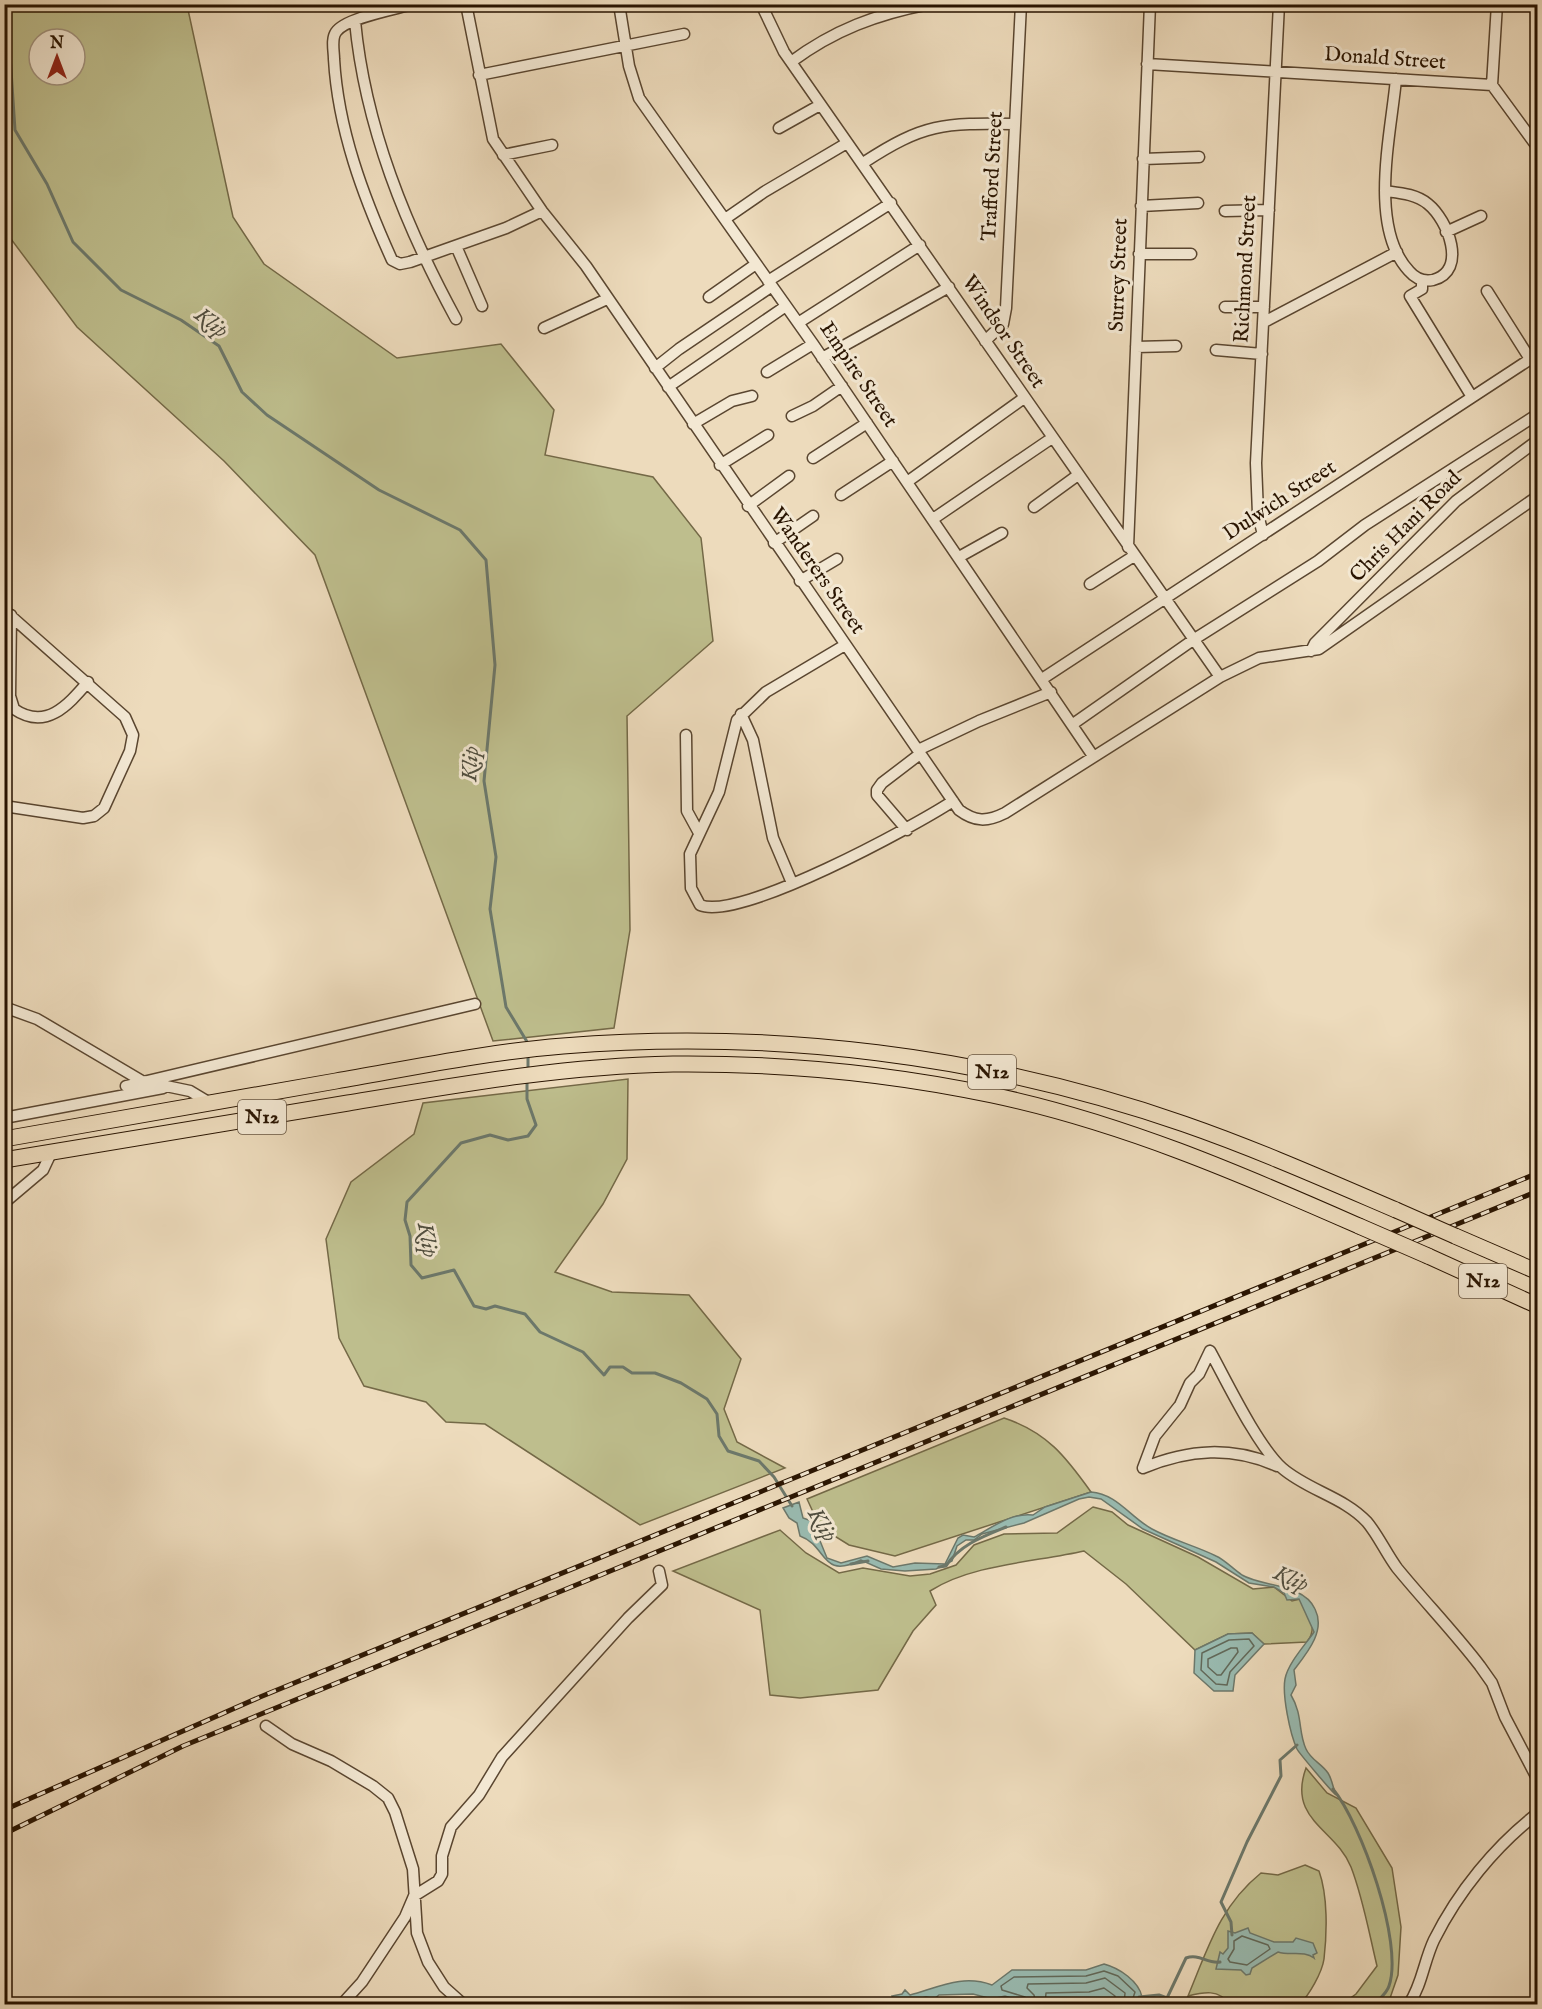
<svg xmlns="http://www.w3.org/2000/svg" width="1542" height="2009" font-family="'IM FELL English',serif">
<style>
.green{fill:#bebe8d;stroke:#746947;stroke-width:1.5;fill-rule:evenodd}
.water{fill:#99bbb1;stroke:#6c786b;stroke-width:1.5}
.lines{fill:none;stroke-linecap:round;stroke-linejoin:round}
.shore{stroke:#616859;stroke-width:1.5}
.stream{stroke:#6c786b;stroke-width:3}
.minor-casing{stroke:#5a4630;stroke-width:13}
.highway-casing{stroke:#291401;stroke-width:17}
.minor{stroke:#f3e8d3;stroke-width:10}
.highway{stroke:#eddbbc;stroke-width:15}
.rail-casing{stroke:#291401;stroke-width:5}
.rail{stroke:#f3e8d3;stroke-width:3;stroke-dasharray:9;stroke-linecap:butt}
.highway-bridge-casing{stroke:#291401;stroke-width:17;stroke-linecap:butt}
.highway-bridge{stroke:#eddbbc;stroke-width:15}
.labels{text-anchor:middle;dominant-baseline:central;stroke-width:6;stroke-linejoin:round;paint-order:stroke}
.shield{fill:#f3e8d3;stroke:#665440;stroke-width:1.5}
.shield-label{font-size:20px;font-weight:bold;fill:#291401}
.street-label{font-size:21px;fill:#291401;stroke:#f3e8d3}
.water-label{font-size:22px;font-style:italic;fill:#504e3f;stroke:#f3e8d3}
</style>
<rect width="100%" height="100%" fill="#eddbbc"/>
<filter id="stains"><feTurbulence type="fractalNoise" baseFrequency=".00333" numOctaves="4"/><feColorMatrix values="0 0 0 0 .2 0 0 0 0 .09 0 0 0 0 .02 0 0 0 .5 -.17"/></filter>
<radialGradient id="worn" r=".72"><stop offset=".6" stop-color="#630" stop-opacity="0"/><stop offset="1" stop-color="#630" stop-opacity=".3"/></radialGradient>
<!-- green -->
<path class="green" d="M5 5H187L233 217 264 264 397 358 501 344 554 410 545 455 653 477 701 538 713 641 627 716 630 930 614 1028 493 1041 315 555 224 461 77 327 5 231ZM39 39H75V75H39Z
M628 1079 627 1159 603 1204 555 1272 612 1292 689 1295 741 1359 724 1409 737 1442 785 1468 640 1525 485 1424 446 1422 426 1402 364 1386 339 1338 326 1239 351 1182 414 1134 423 1103Z
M1004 1418C1047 1432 1066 1457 1091 1492L895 1556 849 1545 820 1527 807 1499Z
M1093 1507 1112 1512 1128 1525 1198 1557 1253 1589 1274 1587 1292 1601 1300 1599C1308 1613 1319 1627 1307 1642L1264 1644 1252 1633 1228 1634 1195 1650 1126 1584 1084 1551C1036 1562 972 1564 930 1591L936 1605 913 1631 878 1690 800 1698 770 1695 760 1610 673 1571 780 1530 806 1553 839 1573 863 1568 910 1576 930 1574 956 1565 974 1545 1004 1534 1057 1533Z
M1306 1768 1327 1793 1356 1808 1392 1868 1401 1927 1398 1975 1388 2004H1342L1356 1994 1377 1966C1369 1933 1363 1898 1351 1867 1336 1829 1287 1820 1306 1768Z
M1305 1865 1319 1871C1328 1896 1327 1933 1324 1959 1322 1973 1309 1995 1300 2004H1229C1219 1989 1204 1992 1188 1996 1208 1948 1220 1906 1261 1873L1278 1875Z"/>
<!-- water -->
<path class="water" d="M1091 1492C1117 1494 1130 1517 1152 1529 1172 1540 1196 1546 1216 1556 1225 1560 1233 1569 1242 1575 1262 1587 1303 1583 1315 1609 1326 1631 1307 1653 1294 1670L1296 1685 1291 1695C1303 1715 1298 1732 1306 1749 1311 1760 1321 1763 1328 1773 1332 1779 1333 1788 1336 1795 1331 1791 1299 1753 1297 1749 1290 1734 1282 1695 1285 1679 1288 1663 1306 1644 1314 1632L1299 1599 1287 1600 1284 1593 1274 1587 1249 1583 1216 1562 1143 1529 1101 1499 1089 1497 1079 1499 1024 1523 982 1534 974 1540H966L957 1546 952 1561 936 1569 905 1571 881 1569 861 1560C820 1580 828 1546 800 1536L797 1523 789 1518 783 1508 799 1502 803 1518 814 1522 819 1528 818 1536 827 1558 841 1563 867 1556 893 1567 915 1563 945 1564 958 1538 963 1535 974 1537C991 1528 1012 1512 1033 1515L1045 1507Z
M1252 1633 1264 1644 1235 1675 1233 1691H1214L1194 1673 1195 1650 1228 1634Z
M1248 1928 1250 1933 1274 1942H1293L1296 1938 1313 1943 1317 1953 1313 1955 1314 1958C1304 1950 1290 1956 1278 1952L1252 1968 1250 1974 1246 1975 1241 1970 1216 1969 1220 1952 1223 1954 1228 1948V1931L1235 1933Z
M1104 1964C1119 1968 1139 1981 1142 1997L1135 2004H1052L1024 2002 1005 1996 992 1999 973 1994 939 1995 934 1999 926 1997 896 2004 892 1996 902 1994 905 1990 910 1995C939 1987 963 1974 992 1985L1012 1970H1086Z"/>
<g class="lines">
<!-- shore -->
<path class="shore" d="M1249 1639 1254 1646 1230 1672 1227 1685 1216 1684 1201 1670 1202 1653 1229 1640Z
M1231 1648H1237L1238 1652 1221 1675H1217L1208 1667V1659Z
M1242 1936 1268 1945 1270 1949 1247 1965 1230 1962 1228 1959 1234 1949V1941Z
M1028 2004 1025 1997 1002 1990 1001 1986 1014 1977 1086 1976 1104 1971 1118 1976 1135 1992 1131 2004
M1036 2004 1034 1995 1027 1988 1028 1984 1086 1983 1105 1978 1125 1993 1124 2004
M1045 2004 1046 1993 1089 1992 1104 1988 1115 1996V2004"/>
<!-- stream -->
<path class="stream" d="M4 41 10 55 15 130 47 184 73 242 121 290 181 320 219 346 242 392 267 415 379 490 460 530 486 560 495 665 484 781 496 857 490 909 506 1007 529 1045
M528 1069V1055
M527 1079V1099L536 1125 528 1136 508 1140 490 1135 461 1143 407 1202 405 1220 410 1236 411 1265 422 1278 454 1270 474 1306 486 1309 495 1306 525 1314 540 1332 583 1352 604 1375 610 1367H623L632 1373H655L681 1383 707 1399 717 1414 719 1436 728 1451 759 1461 774 1477 792 1506
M851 1564 868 1561
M939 1567 946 1566C959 1545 984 1536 1006 1527
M1333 1789C1361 1823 1404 1943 1389 1986 1387 1993 1379 1999 1375 2004
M1232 1935 1231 1922 1221 1902 1247 1842 1281 1776 1280 1760 1297 1745
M1139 1997 1159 1995 1167 1998 1186 1958C1199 1953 1207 1964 1220 1962"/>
<!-- minor casing -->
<g class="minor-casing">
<path id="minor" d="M413 4C396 9 345 18 336 32 331 39 334 51 334 59 338 129 363 196 392 260L400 264 410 262 506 228 542 211
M466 4 493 139 542 211 586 266 959 810C975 822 987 822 1005 813L1220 677 1259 658 1319 649 1538 496
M619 4 629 66 639 98 813 344 1093 756
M761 4 784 52 1220 677
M1497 4 1492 85 1538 148
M355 21C365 127 406 227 456 319
M791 62C834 30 877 14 929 4
M1147 64 1492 85
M479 75 684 34
M779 128 820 105
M503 155 552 145
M1143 159 1199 157
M863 163C924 123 943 123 1015 124
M1385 191C1400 193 1416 194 1428 204 1448 220 1468 271 1433 280 1423 282 1415 278 1409 271 1368 227 1391 134 1396 79
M1141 206 1198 203
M1225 211 1269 210
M725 219 764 192 847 143
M1446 232 1481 216
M456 246 482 306
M1139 254H1191
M1422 280V289L1410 296 1472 397
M768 281 891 203
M1487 291 1530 359
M709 297 756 264
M1225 307H1264
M1264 322 1397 252
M798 323 920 245
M544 328 607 299
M985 341 1003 324 1006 308 1021 4
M1136 347 1176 346
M1216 350 1262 354
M822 358 949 287
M655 368 679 349 772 286
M767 372 813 344
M668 387 786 306
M792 416 813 406 842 386
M693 424 732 401 752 396
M813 458 867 423
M720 465 768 435
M907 482 1024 398
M841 495 893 461
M748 506 789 476
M1034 507 1078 475
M933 519 1052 438
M1263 535 1258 514 1256 463 1279 4
M774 543 813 516
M1128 547 1150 4
M959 557 1002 533
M800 581 837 559
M1090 584 1134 556
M4 610 125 717 133 735 130 751 104 808 94 816 83 818 4 806
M11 615 10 696 14 709C46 731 68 705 88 682
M845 645 766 692 737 720 719 792 690 854 691 888 700 905C739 922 915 826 953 801
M1311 651 1315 643 1456 501 1538 440
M1042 679 1538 354
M741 714 753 740 773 838 792 883
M1073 724 1193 640 1318 561 1365 525 1538 414
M686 735 687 811 699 833
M918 750 979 721 1051 692
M907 830 877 795V790L882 783 920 754
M4 1007 37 1019 142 1081 190 1091 210 1103
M126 1086 475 1004
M4 1118 163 1088
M4 1203 43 1170 51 1153
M1210 1351C1227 1382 1257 1445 1282 1468 1307 1490 1344 1497 1367 1522 1378 1535 1386 1553 1397 1568 1424 1601 1454 1632 1480 1666L1492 1683 1505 1717 1538 1780
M1143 1468C1189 1449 1232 1446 1277 1466
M1143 1468 1155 1436 1180 1405 1190 1383 1199 1374 1210 1351
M266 1726 292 1744 331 1761 373 1786 388 1798 395 1812 413 1869 417 1933 428 1962 444 1987 463 2004
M342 2004 362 1982 405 1917 414 1896 438 1881 442 1874V1856L451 1827 479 1795 502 1757 628 1618 662 1585 659 1571
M1409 2004C1422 1985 1424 1961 1434 1940 1458 1892 1495 1846 1538 1813"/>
</g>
<!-- highway casing -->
<g class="highway-casing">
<path id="highway" d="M4 1139C115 1119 226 1100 336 1081 411 1068 487 1052 563 1046 771 1029 986 1055 1184 1124 1256 1149 1326 1180 1396 1210
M4 1160C119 1141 234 1122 348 1103 456 1085 563 1066 673 1064 779 1063 888 1073 992 1095 1120 1122 1239 1173 1359 1226
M1455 1236 1538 1272
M1428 1256 1538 1306"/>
</g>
<!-- minor -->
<use href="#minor" class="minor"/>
<!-- highway -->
<use href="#highway" class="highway"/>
<!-- rail casing -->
<g class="rail-casing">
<path id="rail" d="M4 1810 260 1697 1538 1173
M4 1834 183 1746 1538 1191"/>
</g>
<!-- rail -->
<use href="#rail" class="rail"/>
<!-- highway-bridge casing -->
<g class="highway-bridge-casing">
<path id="highway-bridge" d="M1396 1210 1455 1236
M1359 1226 1428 1256"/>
</g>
<!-- highway-bridge -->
<use href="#highway-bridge" class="highway-bridge"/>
</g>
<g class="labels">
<!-- shield labels -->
<g class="shield">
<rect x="968" y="1055" width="48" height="34" rx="4.5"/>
<rect x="238" y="1100" width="48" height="34" rx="4.5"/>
<rect x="1459" y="1264" width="48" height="34" rx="4.5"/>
</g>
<g class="shield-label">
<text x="992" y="1072">N12</text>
<text x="262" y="1117">N12</text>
<text x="1483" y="1281">N12</text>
</g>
<!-- street labels -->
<g class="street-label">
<text transform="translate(1385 59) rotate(4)">Donald Street</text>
<text transform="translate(993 176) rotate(-87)">Trafford Street</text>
<text transform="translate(1246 269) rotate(-87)">Richmond Street</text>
<text transform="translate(1119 275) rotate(-88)">Surrey Street</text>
<text transform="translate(1003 332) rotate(56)">Windsor Street</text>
<text transform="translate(858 375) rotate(56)">Empire Street</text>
<text transform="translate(1280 501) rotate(-33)">Dulwich Street</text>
<text transform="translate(1406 527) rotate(-45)">Chris Hani Road</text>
<text transform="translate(817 571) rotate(55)">Wanderers Street</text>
</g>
<!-- water labels -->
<g class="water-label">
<text transform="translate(211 323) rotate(38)">Klip</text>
<text transform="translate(471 764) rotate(-87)">Klip</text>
<text transform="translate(427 1240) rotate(80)">Klip</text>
<text transform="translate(822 1525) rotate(59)">Klip</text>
<text transform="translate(1291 1579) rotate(24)">Klip</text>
</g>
</g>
<!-- margin -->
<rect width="1542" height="2009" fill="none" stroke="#eddbbc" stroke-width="24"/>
<rect x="6" y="6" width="1530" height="1997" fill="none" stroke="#291401" stroke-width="3"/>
<rect x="12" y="12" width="1518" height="1985" fill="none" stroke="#291401" stroke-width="1.5"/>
<!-- north arrow -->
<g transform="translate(57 57)"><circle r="28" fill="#f3e8d3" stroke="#a2937f" stroke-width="1.5"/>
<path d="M0-4.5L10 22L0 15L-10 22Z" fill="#8f2418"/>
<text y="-9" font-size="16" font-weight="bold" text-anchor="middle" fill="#291401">N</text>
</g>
<rect width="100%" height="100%" filter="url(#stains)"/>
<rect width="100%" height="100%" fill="url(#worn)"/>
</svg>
